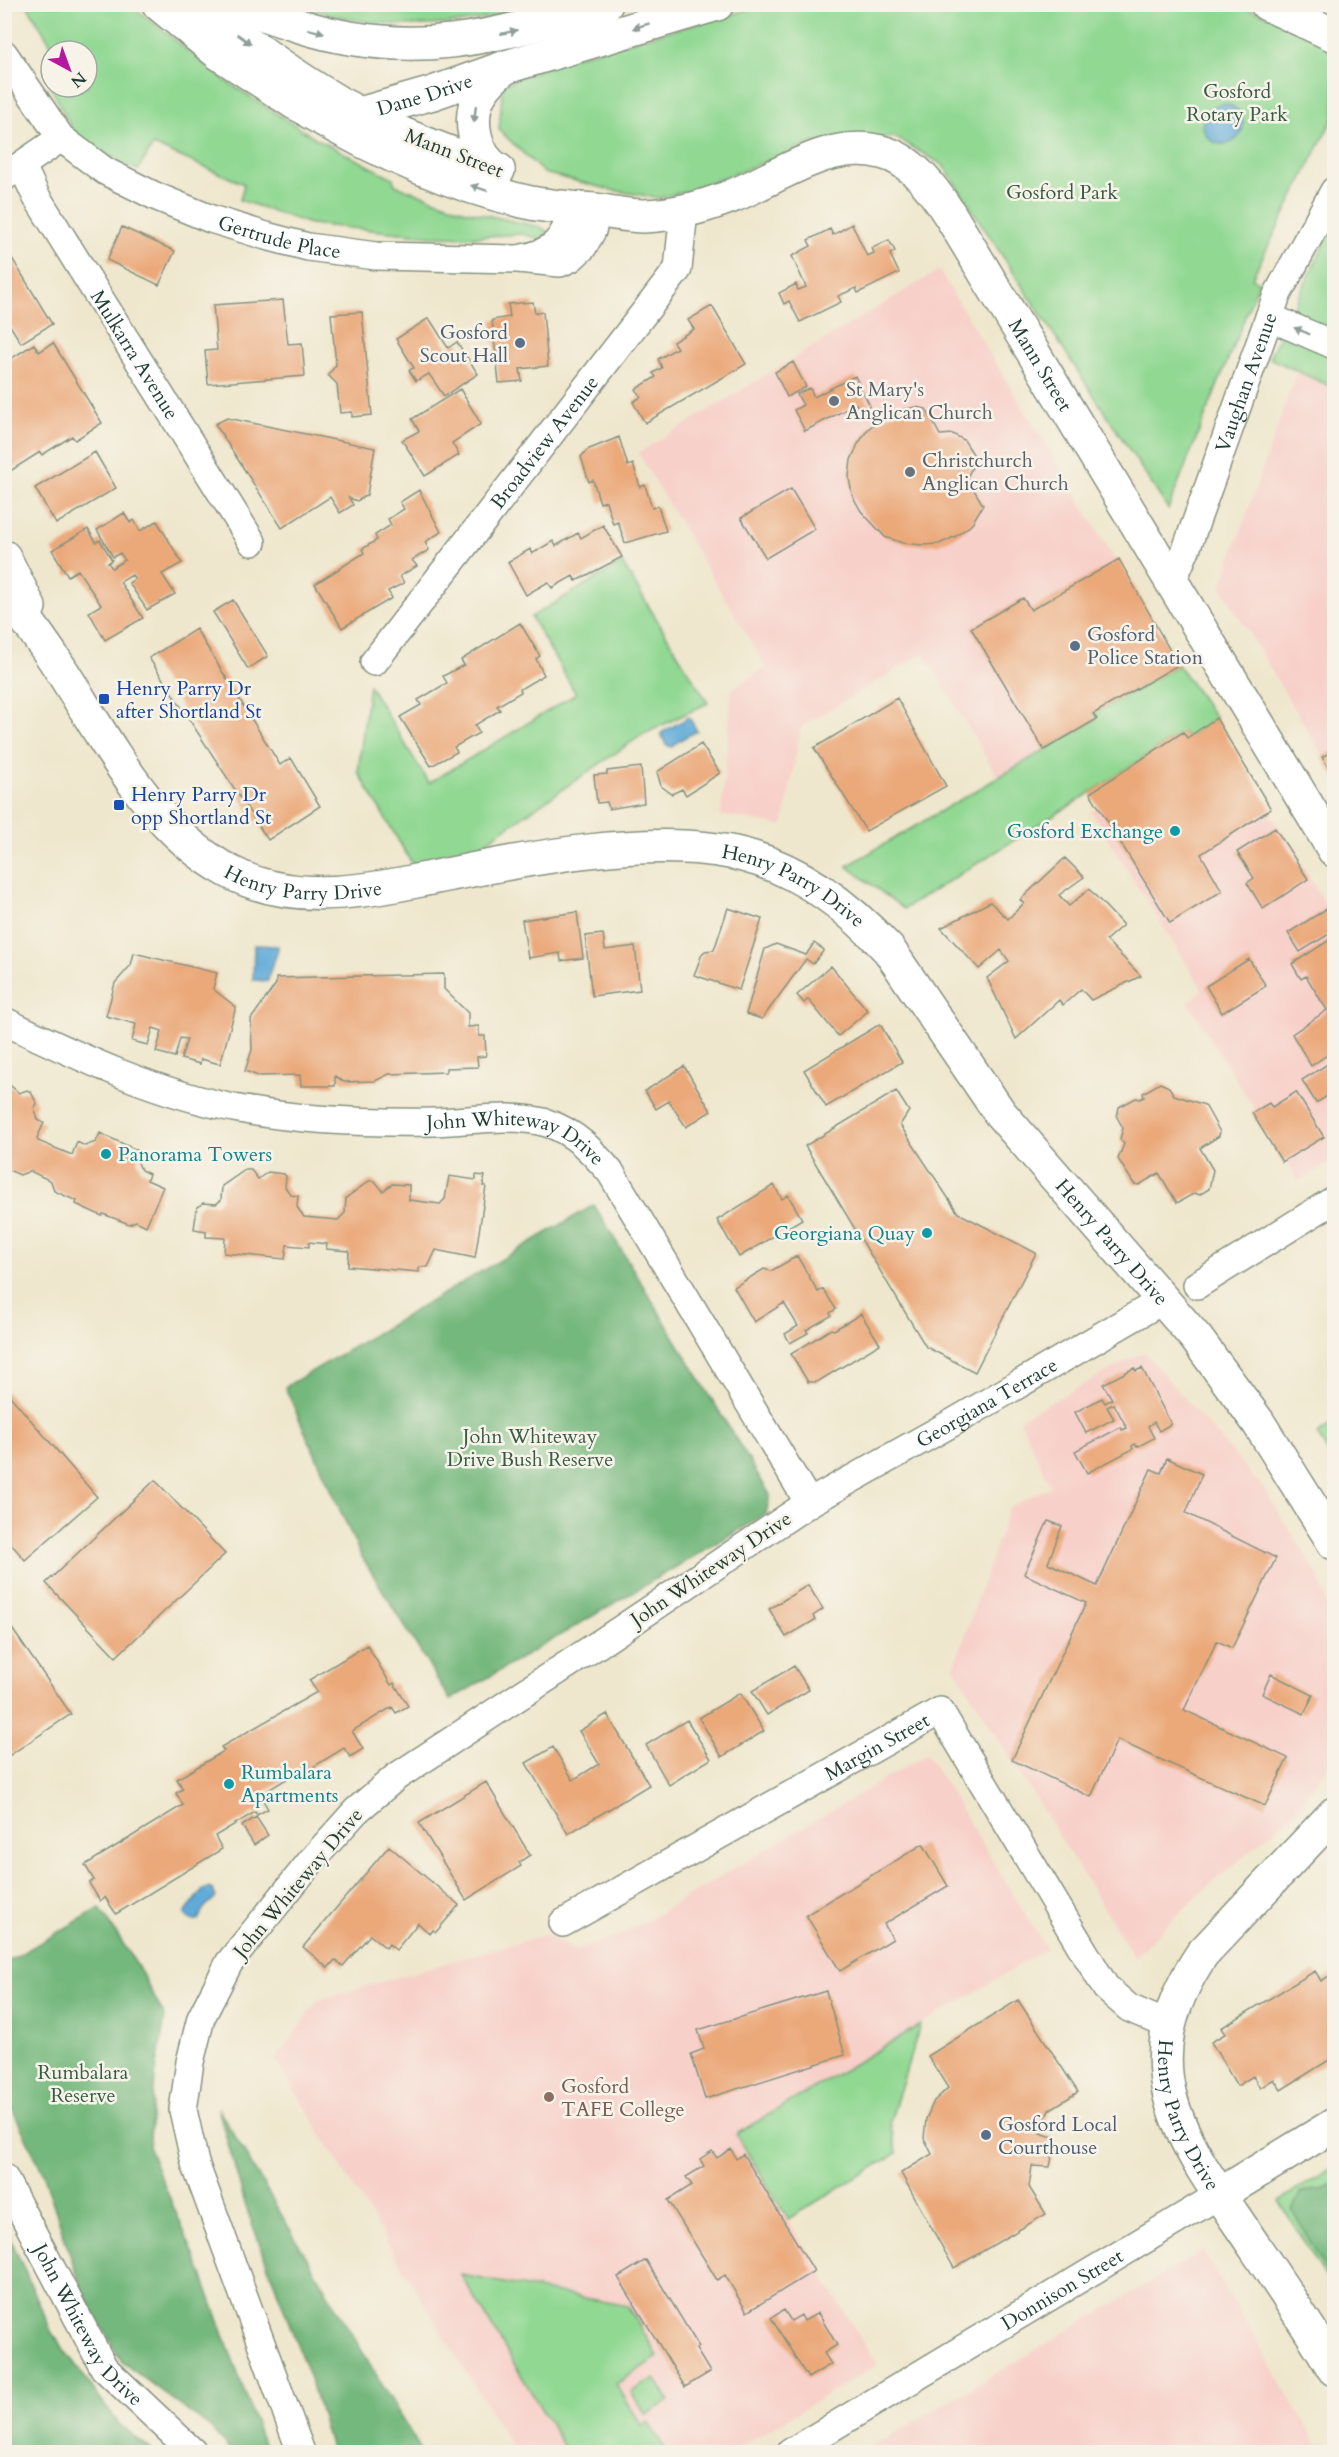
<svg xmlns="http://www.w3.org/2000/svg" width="1339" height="2457" font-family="Cardo,serif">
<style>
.built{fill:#f7d0c9}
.green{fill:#91d893;stroke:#588a64;stroke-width:1.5}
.forest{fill:#74b87d;stroke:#4a7a58;stroke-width:1.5}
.water{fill:#61abd9;stroke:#407486;stroke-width:1.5}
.building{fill:#eba97a}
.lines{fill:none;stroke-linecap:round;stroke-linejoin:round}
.street-casing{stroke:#879280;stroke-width:30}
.secondary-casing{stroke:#879280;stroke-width:36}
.highway-casing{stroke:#879280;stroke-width:36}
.street{stroke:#fff;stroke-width:27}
.secondary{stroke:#fff;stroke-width:33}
.highway{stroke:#fff;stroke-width:33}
.oneway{fill:#8f9e9a}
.service-dot{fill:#5c6f8a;stroke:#f7f3e8;stroke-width:2}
.worship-dot{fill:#6b7280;stroke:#f7f3e8;stroke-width:2}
.transit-dot{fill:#1a4fb4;stroke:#f7f3e8;stroke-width:2}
.culture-dot{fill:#0f9aa8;stroke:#f7f3e8;stroke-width:2}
.education-dot{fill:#8d6e63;stroke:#f7f3e8;stroke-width:2}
.labels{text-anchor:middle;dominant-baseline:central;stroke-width:5;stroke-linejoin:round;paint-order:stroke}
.park-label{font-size:20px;fill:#365c47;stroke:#f7f3e8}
.street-label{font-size:20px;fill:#1f3d34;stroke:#f7f3e8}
.service-label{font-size:20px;fill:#4e5e75;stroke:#f7f3e8;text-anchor:start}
.worship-label{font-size:20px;fill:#5b616d;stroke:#f7f3e8;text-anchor:start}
.transit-label{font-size:20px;fill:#164399;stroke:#f7f3e8;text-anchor:start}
.culture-label{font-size:20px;fill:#0d838f;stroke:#f7f3e8;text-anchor:end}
.education-label{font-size:20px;fill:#785e54;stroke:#f7f3e8;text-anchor:start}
</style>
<rect width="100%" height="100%" fill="#f7f3e8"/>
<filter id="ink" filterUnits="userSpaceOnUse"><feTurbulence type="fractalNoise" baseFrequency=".0167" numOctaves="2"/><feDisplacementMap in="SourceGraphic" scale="12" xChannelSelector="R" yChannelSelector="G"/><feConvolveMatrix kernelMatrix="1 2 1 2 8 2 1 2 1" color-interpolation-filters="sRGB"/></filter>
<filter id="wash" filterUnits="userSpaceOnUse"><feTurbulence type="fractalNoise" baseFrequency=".008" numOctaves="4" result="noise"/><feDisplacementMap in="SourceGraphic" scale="24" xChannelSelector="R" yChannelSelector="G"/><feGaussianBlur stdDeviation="1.35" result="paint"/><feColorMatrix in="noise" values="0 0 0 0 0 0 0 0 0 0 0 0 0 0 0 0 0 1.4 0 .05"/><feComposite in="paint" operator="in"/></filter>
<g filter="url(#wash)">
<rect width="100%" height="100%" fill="#efe7cd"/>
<!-- built -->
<path class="built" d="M939 270 1180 666 998 777 924 653 801 727 783 826 721 815 732 689 766 667 638 453Z
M1297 371 1334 388V774L1221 587Z
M1222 734 1334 918V1160L1299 1181 1188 1002 1203 990 1091 812Z
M1144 1352 1264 1489 1319 1577 1334 1627V1757L1294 1813 1192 1901 1134 1957 954 1667 1009 1507 1051 1487 1019 1419Z
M927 1754 1047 1949 736 2134 877 2365 731 2452H515L276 2060 318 2000 547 1934 576 1951 624 1934Z
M1203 2251 1322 2452H863Z"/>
<!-- green -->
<path class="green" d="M27 5H131L227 82 315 138 393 178 395 185 463 210 540 227 547 231 549 235 541 239 522 234 475 237 431 236 310 224 240 200 244 184 153 145 138 170 79 142 50 86 87 87V51H55Z
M298 5H541C513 12 485 20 456 23 404 29 347 22 298 5Z
M765 5H1234L1283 20 1334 44V116L1252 278 1259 282 1168 509 943 165 895 137 814 143 693 190 659 198 611 190 544 173 499 130 503 85 563 60Z
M1334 224V388L1269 358Z
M622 563 708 703 642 735 481 845 413 865 358 772 369 685 429 783 576 694 531 617Z
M1178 665 1216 718 1187 738 1183 732 1090 793 904 909 847 866 1096 720 1093 714Z
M1334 1423V1463L1317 1434Z
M920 2025 890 2122 897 2153 788 2219 736 2134Z
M1334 2167V2290L1279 2201Z
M461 2275 628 2306 658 2357 616 2384 642 2426 648 2422 667 2452H567Z
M655 2378 669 2401 646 2415 631 2392Z"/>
<!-- forest -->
<path class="forest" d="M594 1205 770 1495 766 1514 450 1700 359 1552 285 1387Z
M100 1908 138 1967 165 2017 155 2077 149 2149 202 2274 266 2452H231L212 2429 122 2362 84 2296 43 2173 5 2094V1963Z
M218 2108 422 2452H332L312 2384 246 2207Z
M1334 2183V2263L1326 2269 1292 2210 1300 2193 1325 2188Z
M5 2226 52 2333 119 2424 154 2452H5Z"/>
<!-- water -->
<path class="water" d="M1203 124a20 20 0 1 1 40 0a20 20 0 1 1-40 0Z
M689 717 697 731 680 740 672 747 666 745 661 733Z
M254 945 278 946C278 959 269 966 268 981L253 980Z
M208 1888 213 1890 216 1897 205 1907 198 1920H191L185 1915 186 1912 203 1890Z"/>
<g id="blocks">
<!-- building -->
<path class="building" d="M852 224 867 256 874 253 872 248 889 240 895 251 890 254 899 273 858 293 856 288 838 296 841 302 800 322 789 301 784 304 779 293 796 284 798 290 806 287 792 256 811 246 808 240 830 229 833 235Z
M122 227 175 251 159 285 107 260Z
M4 245 52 324 21 343 4 316Z
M283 300 288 344 302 343 305 376 208 384 205 351 217 350 213 305Z
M533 302 535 313 543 312 548 366 520 369 522 381 499 383 492 320 510 317 508 304Z
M712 306 746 364 645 423 633 402 641 397 636 389 656 377 653 373 662 368 658 359 677 348 673 342 694 329 688 320Z
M362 312 372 415 352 417V412L340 413 337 384 328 375 336 365 331 314Z
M429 318 448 348 457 342 478 374 444 396 429 374 416 381 409 370 414 368 396 339Z
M53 343 102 423 75 440 72 436 42 455 40 452 7 473 4 470V363L34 344 39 352Z
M793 362 806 387 787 397 775 372Z
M855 376 870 406 860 411 856 404 805 431 794 410 803 405 797 394 810 388 814 397Z
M460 389 481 424 452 443 459 455 425 476 402 440 419 431 412 419Z
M916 407 926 409 940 435 953 434 964 440 973 454 972 467 967 478 983 505 971 525 956 536 939 544 922 545 903 543 885 537 861 511 852 495 849 477 851 460 858 444 868 429 882 418 900 410Z
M227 418 375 448 367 495 357 501 349 498 353 505 340 513 330 497 282 528 215 424Z
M619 437 628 466 633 464 640 487 645 485 652 508 658 506 666 531 625 543 618 522 613 524 606 501 600 503 593 480 589 482 581 457 587 450Z
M95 452 116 488 56 524 35 488Z
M791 489 815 529 766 558 741 518Z
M419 490 441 532 425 542 429 550 412 560 417 566 400 576 404 583 388 591 392 598 342 628 315 584 364 553 362 549 377 540 375 535 391 525 388 519 404 509 400 502Z
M124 513 130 523 134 520 140 531 157 521 182 563 162 574 175 594 147 610 129 583 135 579 132 575 120 582 143 618 105 640 89 612 101 605 78 570 68 576 52 550 88 529 96 542 100 540 112 560 108 563 112 568 125 560 120 553 113 557 97 530Z
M603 525 622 557 576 581 573 576 552 588 548 582 526 595 508 562 530 549 532 554 553 541 556 546 578 533 581 538Z
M1119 559 1178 665 1093 714 1097 719 1044 750 971 628 1023 598 1031 610Z
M233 600 268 656 248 669 213 612Z
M520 623 540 656 536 659 544 675 520 689 521 692 497 706 500 710 475 725 479 733 454 747 457 752 431 766 400 717 421 705 418 700 447 683 443 676 464 665 461 660Z
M196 629 280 765 291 758 320 806 268 840 149 658Z
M897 698 946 786 866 831 814 748Z
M1216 718 1271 809 1201 854 1222 891 1170 923 1090 793 1183 732 1187 738Z
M701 744 720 773 686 795 682 789 672 794 661 786 657 772Z
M1334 750V777L1322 757Z
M641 767 644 803 609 809 607 802 597 803 594 775 607 774V771Z
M1275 828 1308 879 1263 909 1247 883 1254 878 1237 852Z
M1065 858 1084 877 1059 895 1069 906 1089 889 1123 925 1106 940 1141 976 1091 1000 1081 989 1063 1005 1059 1000 1016 1039 987 978 1009 961 1001 950 979 969 941 928 990 902 1008 919 1024 903 1020 900Z
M1334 904V931L1300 952 1288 933Z
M728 908 762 919 739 990 694 975 702 954 705 951 714 950Z
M577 912 583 958 561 961 560 953 528 958 522 920Z
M603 934 605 950 635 946 640 990 592 996 585 936Z
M1334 937V1050L1311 1066 1292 1034 1327 1010 1306 976 1301 979 1292 964Z
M814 943 824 950 813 964 806 959 762 1019 746 1014 765 949 776 944 806 955Z
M134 953 217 973 213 989 236 1007 220 1064 201 1059 200 1064 181 1059 187 1039 180 1038 175 1057 156 1052 162 1031 153 1028 148 1045 132 1041 136 1024 106 1016 115 983 131 965Z
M1249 959 1266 986 1222 1013 1206 986Z
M831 966 868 1011 838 1036 808 999 804 1003 797 995Z
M444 974V989L468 1013V1027L479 1026V1036H485L486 1056 477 1057 478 1067 446 1068V1072L389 1074 375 1081 344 1082 335 1076V1086H301L300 1075 258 1076 245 1071 252 1050 251 1019 276 984V978Z
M880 1024 902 1062 826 1107 804 1070Z
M1334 1060V1092L1316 1103 1302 1080Z
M684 1066 711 1111 686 1127 669 1101 656 1109 645 1091Z
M4 1080 19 1093 27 1090 31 1092 37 1104 34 1108 38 1120 44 1123 37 1138 38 1141 72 1155 77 1142 85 1146 96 1142 100 1133 141 1152 137 1160 141 1170 149 1174 147 1180 163 1187 146 1226 136 1221 129 1224 103 1214 102 1216 76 1204 77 1201 54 1191 51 1181 30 1171 20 1175 4 1168Z
M1160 1083 1169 1087 1174 1095 1205 1105 1220 1132 1219 1136 1200 1148 1213 1170 1209 1189 1199 1195 1195 1193 1177 1203 1159 1173 1139 1185 1134 1184 1118 1159 1124 1144 1120 1139 1123 1128 1117 1117 1119 1107 1136 1098 1140 1099 1144 1097 1143 1093Z
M896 1091 909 1111 900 1125 958 1213 1036 1253 975 1372 926 1347 805 1146Z
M1296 1092 1324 1137 1282 1162 1252 1113 1269 1103 1272 1107Z
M245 1170H251L258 1179 268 1172 284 1174 286 1176 285 1187 291 1195 298 1196 297 1207 304 1217 338 1220 345 1213 346 1198 369 1181H375L383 1191 392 1184 409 1185V1200L440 1204 445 1199 449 1176 476 1180V1175L485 1176 483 1186H486L475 1258 436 1250 428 1267H419V1272L348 1266 349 1251 326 1249 327 1244 309 1242V1247L287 1245 285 1259 224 1253 225 1238 206 1237V1231L194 1229 197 1208 203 1203 216 1204 221 1200 222 1186Z
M774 1185 782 1199 788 1195 802 1219 739 1257 717 1220Z
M797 1256 818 1292 823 1289 836 1309 830 1313 831 1316 806 1330 808 1333 790 1343 785 1334 798 1326 784 1303 754 1322 734 1287 764 1269 771 1271Z
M861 1314 880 1344 817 1382H808L791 1354 831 1329 834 1330Z
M1134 1368 1136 1371 1142 1368 1171 1424 1159 1431 1154 1422 1148 1426 1154 1438 1137 1447 1135 1444 1132 1446 1133 1449 1087 1473 1075 1451 1121 1427 1122 1430 1127 1428 1114 1404 1107 1407 1114 1419 1086 1433 1075 1412 1102 1398 1105 1403 1112 1399 1103 1384Z
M4 1389 97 1497 25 1560 4 1536Z
M1167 1458 1202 1474 1186 1513 1276 1558 1232 1648 1217 1641 1184 1710 1288 1758 1265 1806 1117 1740 1091 1797 1012 1760 1086 1603 1024 1574 1048 1521 1062 1526 1048 1563 1097 1586 1151 1469 1161 1473Z
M155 1480 225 1554 116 1657 46 1583Z
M808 1585 823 1609 813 1616 815 1620 786 1637 769 1609Z
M4 1617 71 1714 4 1759Z
M367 1645 391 1685 394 1683 408 1706 396 1713 392 1707 352 1731 363 1749 350 1757 344 1748 300 1775 298 1772 260 1795 268 1809 257 1815 255 1812 215 1836 222 1849 116 1914 105 1897 100 1901 89 1883 94 1880 85 1865 183 1805 176 1793 183 1789 177 1779 224 1751 221 1747 317 1692 309 1680Z
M794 1666 809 1690 767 1715 752 1691Z
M1271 1674 1313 1695 1304 1714 1262 1694Z
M740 1693 764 1731 722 1757 699 1718Z
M607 1714 649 1785 568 1834 526 1763 553 1747 573 1780 599 1764 579 1731Z
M687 1720 711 1759 669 1785 646 1745Z
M486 1782 530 1855 519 1862 521 1866 466 1900 419 1823Z
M256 1817 268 1835 254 1845 242 1826Z
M923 1844 948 1886 884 1924 893 1939 840 1971 806 1915Z
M389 1846 459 1905 436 1932 433 1930 430 1934 418 1923 396 1950 389 1944 386 1948 370 1935 343 1966 335 1960 328 1968 303 1947Z
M1315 1971 1321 1981 1334 1973V2057L1281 2090 1274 2079 1260 2088 1253 2076 1237 2086 1211 2042 1225 2034 1221 2028Z
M826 1991 845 2055 705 2099 691 2054 704 2049 698 2030Z
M1018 2000 1078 2092 1049 2110 1040 2133 1056 2138 1050 2167 1032 2166 1029 2187 1046 2214 954 2268 901 2173 932 2154 924 2138 926 2119 934 2101 948 2088 928 2056Z
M731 2149 736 2159 743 2154 814 2271 747 2312 725 2275 717 2280 668 2200 692 2185 686 2177 704 2166 700 2159 712 2151 717 2158Z
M646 2260 699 2347 696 2349 710 2372 685 2387 618 2277Z
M784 2310 791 2321 801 2315 804 2321 818 2313 837 2345 824 2353 831 2364 808 2378 771 2318Z"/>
</g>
</g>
<g filter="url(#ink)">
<use href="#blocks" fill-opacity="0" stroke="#879280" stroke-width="1.5"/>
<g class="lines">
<!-- street casing -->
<g class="street-casing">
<g id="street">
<path id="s1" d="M4 54 61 138 105 171 155 196 211 219 266 236 308 247 376 256 518 259 560 263 571 258 583 247 592 231 597 211"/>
<path id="s2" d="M22 166 36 196 252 542"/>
<path d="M4 177 61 138"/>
<path d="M522 258C555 253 564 238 574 208"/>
<path d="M1269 317 1334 345"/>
<path id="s3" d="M1172 582 1187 547 1277 295 1334 191"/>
<path id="s4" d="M374 662 678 269 684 211"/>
<path id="s5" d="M4 1021C79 1057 157 1094 239 1109 303 1121 369 1123 434 1122 470 1121 512 1113 547 1123 575 1132 593 1152 611 1173L809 1503 608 1638 396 1777 356 1811 312 1860 229 1963 201 2018 190 2062 183 2110 195 2163 301 2452"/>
<path d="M1197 1285 1334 1200"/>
<path id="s6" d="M809 1503 959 1419 1163 1300"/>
<path id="s7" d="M563 1923 940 1711 1106 1988 1129 2008 1168 2025"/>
<path id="s8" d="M4 2178 104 2368 193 2452"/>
<path id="s9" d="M791 2452 1219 2195"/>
</g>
</g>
<!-- secondary casing -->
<g class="secondary-casing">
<g id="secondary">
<path d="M197 4C243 40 291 75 341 104 391 132 445 152 498 170"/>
<path id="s10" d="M310 112C378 152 453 186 531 203 552 207 573 208 594 210 611 212 627 216 644 216 674 215 704 207 732 196 778 178 829 138 881 152 912 159 934 190 950 215L1334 850"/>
<path d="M498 170C474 156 467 118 480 94 487 83 496 74 506 67"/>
<path d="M4 557 29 607"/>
<path id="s11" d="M4 589C21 613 38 635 54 659 103 733 147 827 228 871 287 904 359 893 421 880 515 861 650 832 743 855 802 870 849 907 889 950L1000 1113 1196 1338 1258 1422 1334 1543"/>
<path id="s12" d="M1334 1814 1202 1954C1128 2065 1178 2135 1244 2231 1275 2277 1306 2322 1334 2369"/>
<path d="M1219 2195 1334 2125"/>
</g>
</g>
<!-- highway casing -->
<g class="highway-casing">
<g id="highway">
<path id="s13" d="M159 4 220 54 295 103 317 114 349 117 433 93 506 67 717 4"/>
<path d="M241 4C259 14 278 19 297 25 412 62 495 37 606 4"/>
<path d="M1267 4 1334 35"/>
</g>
</g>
<!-- street -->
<use href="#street" class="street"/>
<!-- secondary -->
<use href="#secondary" class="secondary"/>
<!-- highway -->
<use href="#highway" class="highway"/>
</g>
<!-- one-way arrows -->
<defs><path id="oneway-solid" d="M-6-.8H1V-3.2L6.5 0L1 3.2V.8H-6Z" transform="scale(1.5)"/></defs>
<g class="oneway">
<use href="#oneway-solid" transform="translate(641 26) rotate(163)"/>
<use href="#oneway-solid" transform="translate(316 31) rotate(14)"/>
<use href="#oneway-solid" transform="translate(509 32) rotate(-14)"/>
<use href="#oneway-solid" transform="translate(244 39) rotate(36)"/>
<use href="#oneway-solid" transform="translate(475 114) rotate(96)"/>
<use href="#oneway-solid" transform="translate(479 188) rotate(-162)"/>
<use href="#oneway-solid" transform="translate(1302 331) rotate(-157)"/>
</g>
</g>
<!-- markers -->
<g class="service-dot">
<circle cx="520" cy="343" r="6"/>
<circle cx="1075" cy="646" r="6"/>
<circle cx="986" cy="2135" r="6"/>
</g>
<g class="worship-dot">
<circle cx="834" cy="401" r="6"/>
<circle cx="910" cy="472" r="6"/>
</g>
<g class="transit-dot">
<rect x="98" y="693" width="12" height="12" rx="3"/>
<rect x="113" y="799" width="12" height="12" rx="3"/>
</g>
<g class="culture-dot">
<circle cx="1175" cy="831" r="6"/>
<circle cx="106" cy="1154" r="6"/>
<circle cx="927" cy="1233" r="6"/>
<circle cx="229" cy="1784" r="6"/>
</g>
<circle class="education-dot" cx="549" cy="2097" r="6"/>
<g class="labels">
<!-- park labels -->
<g class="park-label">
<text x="1237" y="91">Gosford<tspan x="1237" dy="23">Rotary Park</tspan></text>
<text x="1062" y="192">Gosford Park</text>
<text x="530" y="1436">John Whiteway<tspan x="530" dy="23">Drive Bush Reserve</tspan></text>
<text x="83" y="2072">Rumbalara<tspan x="83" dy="23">Reserve</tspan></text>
</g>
<!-- street labels -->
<g class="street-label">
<text stroke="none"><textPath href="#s13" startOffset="304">Dane Drive</textPath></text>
<text transform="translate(454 153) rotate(21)">Mann Street</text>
<text stroke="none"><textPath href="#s1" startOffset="344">Gertrude Place</textPath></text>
<text stroke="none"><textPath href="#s2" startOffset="220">Mulkarra Avenue</textPath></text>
<text stroke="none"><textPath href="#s10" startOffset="874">Mann Street</textPath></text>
<text stroke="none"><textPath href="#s3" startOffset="213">Vaughan Avenue</textPath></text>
<text stroke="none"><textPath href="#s4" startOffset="278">Broadview Avenue</textPath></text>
<text stroke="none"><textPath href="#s11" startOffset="441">Henry Parry Drive</textPath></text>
<text stroke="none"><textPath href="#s11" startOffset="945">Henry Parry Drive</textPath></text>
<text stroke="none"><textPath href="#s5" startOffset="534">John Whiteway Drive</textPath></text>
<text stroke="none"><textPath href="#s11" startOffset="1431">Henry Parry Drive</textPath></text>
<text stroke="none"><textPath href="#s6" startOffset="204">Georgiana Terrace</textPath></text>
<text transform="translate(711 1569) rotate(-34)">John Whiteway Drive</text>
<text stroke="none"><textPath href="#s7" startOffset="360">Margin Street</textPath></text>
<text transform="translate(298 1883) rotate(-50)">John Whiteway Drive</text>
<text stroke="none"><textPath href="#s12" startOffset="366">Henry Parry Drive</textPath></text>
<text stroke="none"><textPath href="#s9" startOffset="316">Donnison Street</textPath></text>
<text stroke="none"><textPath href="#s8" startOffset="170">John Whiteway Drive</textPath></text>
</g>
<!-- service labels -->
<g class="service-label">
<text x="508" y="332" text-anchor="end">Gosford<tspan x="508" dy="23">Scout Hall</tspan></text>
<text x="1087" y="634">Gosford<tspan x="1087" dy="23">Police Station</tspan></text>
<text x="998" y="2124">Gosford Local<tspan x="998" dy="23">Courthouse</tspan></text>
</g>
<!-- worship labels -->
<g class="worship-label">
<text x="846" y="389">St Mary's<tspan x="846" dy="23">Anglican Church</tspan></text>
<text x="922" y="460">Christchurch<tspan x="922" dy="23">Anglican Church</tspan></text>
</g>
<!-- transit labels -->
<g class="transit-label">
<text x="116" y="688">Henry Parry Dr<tspan x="116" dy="23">after Shortland St</tspan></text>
<text x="131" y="794">Henry Parry Dr<tspan x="131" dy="23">opp Shortland St</tspan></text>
</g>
<!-- culture labels -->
<g class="culture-label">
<text x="1163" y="831">Gosford Exchange</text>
<text x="118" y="1154" text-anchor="start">Panorama Towers</text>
<text x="915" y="1233">Georgiana Quay</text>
<text x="241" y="1772" text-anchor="start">Rumbalara<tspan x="241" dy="23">Apartments</tspan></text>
</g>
<!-- education labels -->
<g class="education-label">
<text x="561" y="2086">Gosford<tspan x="561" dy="23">TAFE College</tspan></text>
</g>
</g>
<!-- margin -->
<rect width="1339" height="2457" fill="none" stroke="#f7f3e8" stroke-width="24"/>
<!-- north arrow -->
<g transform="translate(69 69) rotate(139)"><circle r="28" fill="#f7f3e8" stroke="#a1aaa0" stroke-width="1.5"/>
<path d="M0-4.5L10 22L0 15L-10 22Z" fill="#b5179e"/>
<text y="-9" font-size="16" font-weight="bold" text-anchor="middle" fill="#1f3d34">N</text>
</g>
</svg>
